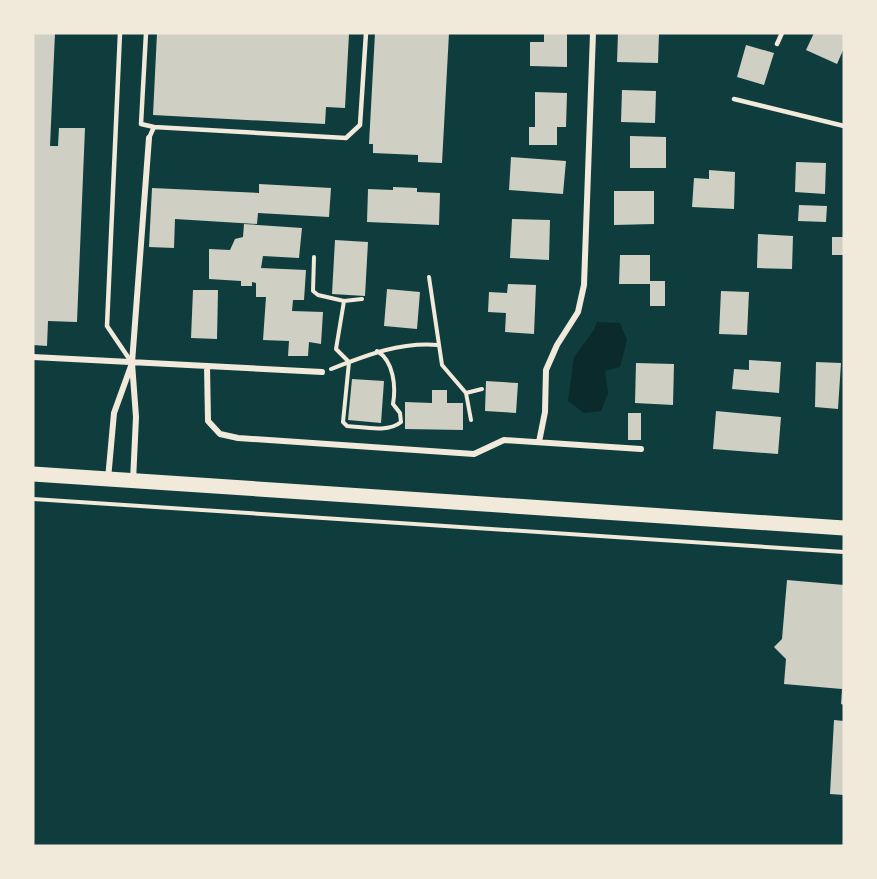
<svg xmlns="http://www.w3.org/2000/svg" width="877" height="879" font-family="'DM Sans',sans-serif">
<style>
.water{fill:#0a2a2b}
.building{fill:#cfcfc3}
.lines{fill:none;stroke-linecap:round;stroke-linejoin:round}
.path{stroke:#f1e9da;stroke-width:4}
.service{stroke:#f1e9da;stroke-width:4.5}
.minor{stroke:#f1e9da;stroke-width:6}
.primary{stroke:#f1e9da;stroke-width:15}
</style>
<rect width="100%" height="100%" fill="#0f3d3e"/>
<!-- water -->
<path class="water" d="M597 322 620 323 627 340 620 367 605 371 608 393 601 411 584 413 568 401 574 357 594 330Z"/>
<!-- building -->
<path class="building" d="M33 33H55L50 146H58L59 128H85L77 322 48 321 47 346 33 345Z
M157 33 349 34 345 108 326 107 325 124 153 115Z
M375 33H449L442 163 418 162V155L373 153V144H369Z
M544 33H567V67L530 66V42H544Z
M618 33H659L658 63 617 62Z
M814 33H844V48L837 64 806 50Z
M746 45 774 53 764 85 737 77Z
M622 90 656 91 655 123 621 122Z
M535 92 567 93 566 127H557V145H529V127H535Z
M630 136 666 137V168H630Z
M511 157 566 161 563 194 509 190Z
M796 162 826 163 825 194 795 192Z
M709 170 735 172 734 209 692 207 694 178 709 179Z
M259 184 331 188 329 217 258 213 257 224 175 219 174 248 149 247 152 188 259 193Z
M393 187 417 188V192L440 193 439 225 367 222 368 189 393 190Z
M614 191H654V224L614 225Z
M799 205 827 206 826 222 798 221Z
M512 219 550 220 549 260 510 258Z
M244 224 302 228 299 258 263 256 261 268 306 270 304 300H293L292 311 323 312 321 344 309 342 308 356H288L289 341 263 340 266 297H256V283L252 282V286H241V281L209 279V249L230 250 235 239 243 237Z
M758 234 793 236 792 269 757 268Z
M832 237H844V255H832Z
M335 240 368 242 365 296 332 294Z
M620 255H650V281H665V306H650V284H619Z
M508 284 536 285 534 334 505 332 506 313 488 312 489 292 507 293Z
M387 289 420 292 417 329 384 326Z
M193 290H218L217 339 191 338Z
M721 291 749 292 747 335 719 334Z
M749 360 781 362 779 393 732 389 734 369 749 370Z
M816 362 841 363 838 409 815 407Z
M636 363 674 364 673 405 635 403Z
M352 379 384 381 381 423 348 420Z
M486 381 518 383 516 413 485 411Z
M432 390H447V403H463V430L405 429V402L432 403Z
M716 411 781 417 778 454 713 449Z
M628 413H641V440H628Z
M787 580 844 585V705L841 704 842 689 784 684 786 659 774 647 782 639Z
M834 720 844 721V795L830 794Z"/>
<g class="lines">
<!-- path -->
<path class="path" d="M314 257 313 291 318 295 344 301
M429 277 442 365 466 393 482 389
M362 299 344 301 336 349 349 362 343 422 347 426C364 427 388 433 401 422L400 413 393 404C396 387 394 361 377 351
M331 369C367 355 399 342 438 345
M466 393 471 420
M33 499 844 552"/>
<!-- service -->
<path class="service" d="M120 33 107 326 132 363
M146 33 141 124 154 127
M777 44 782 33
M734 99 844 126
M149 138 154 127 346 138 360 125 366 33"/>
<!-- minor -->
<path class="minor" d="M33 357 322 372
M207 366 208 421 220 434 238 438 474 454 504 440 641 449
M539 442 545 412 546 370 557 345 578 312 584 285 593 33
M108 479 114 413 131 366
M133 481 136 417 132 363 149 138"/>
<!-- primary -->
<path class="primary" d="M33 474 844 528"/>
</g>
<!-- border -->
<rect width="877" height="879" fill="none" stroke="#f1e9da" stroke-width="69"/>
</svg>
